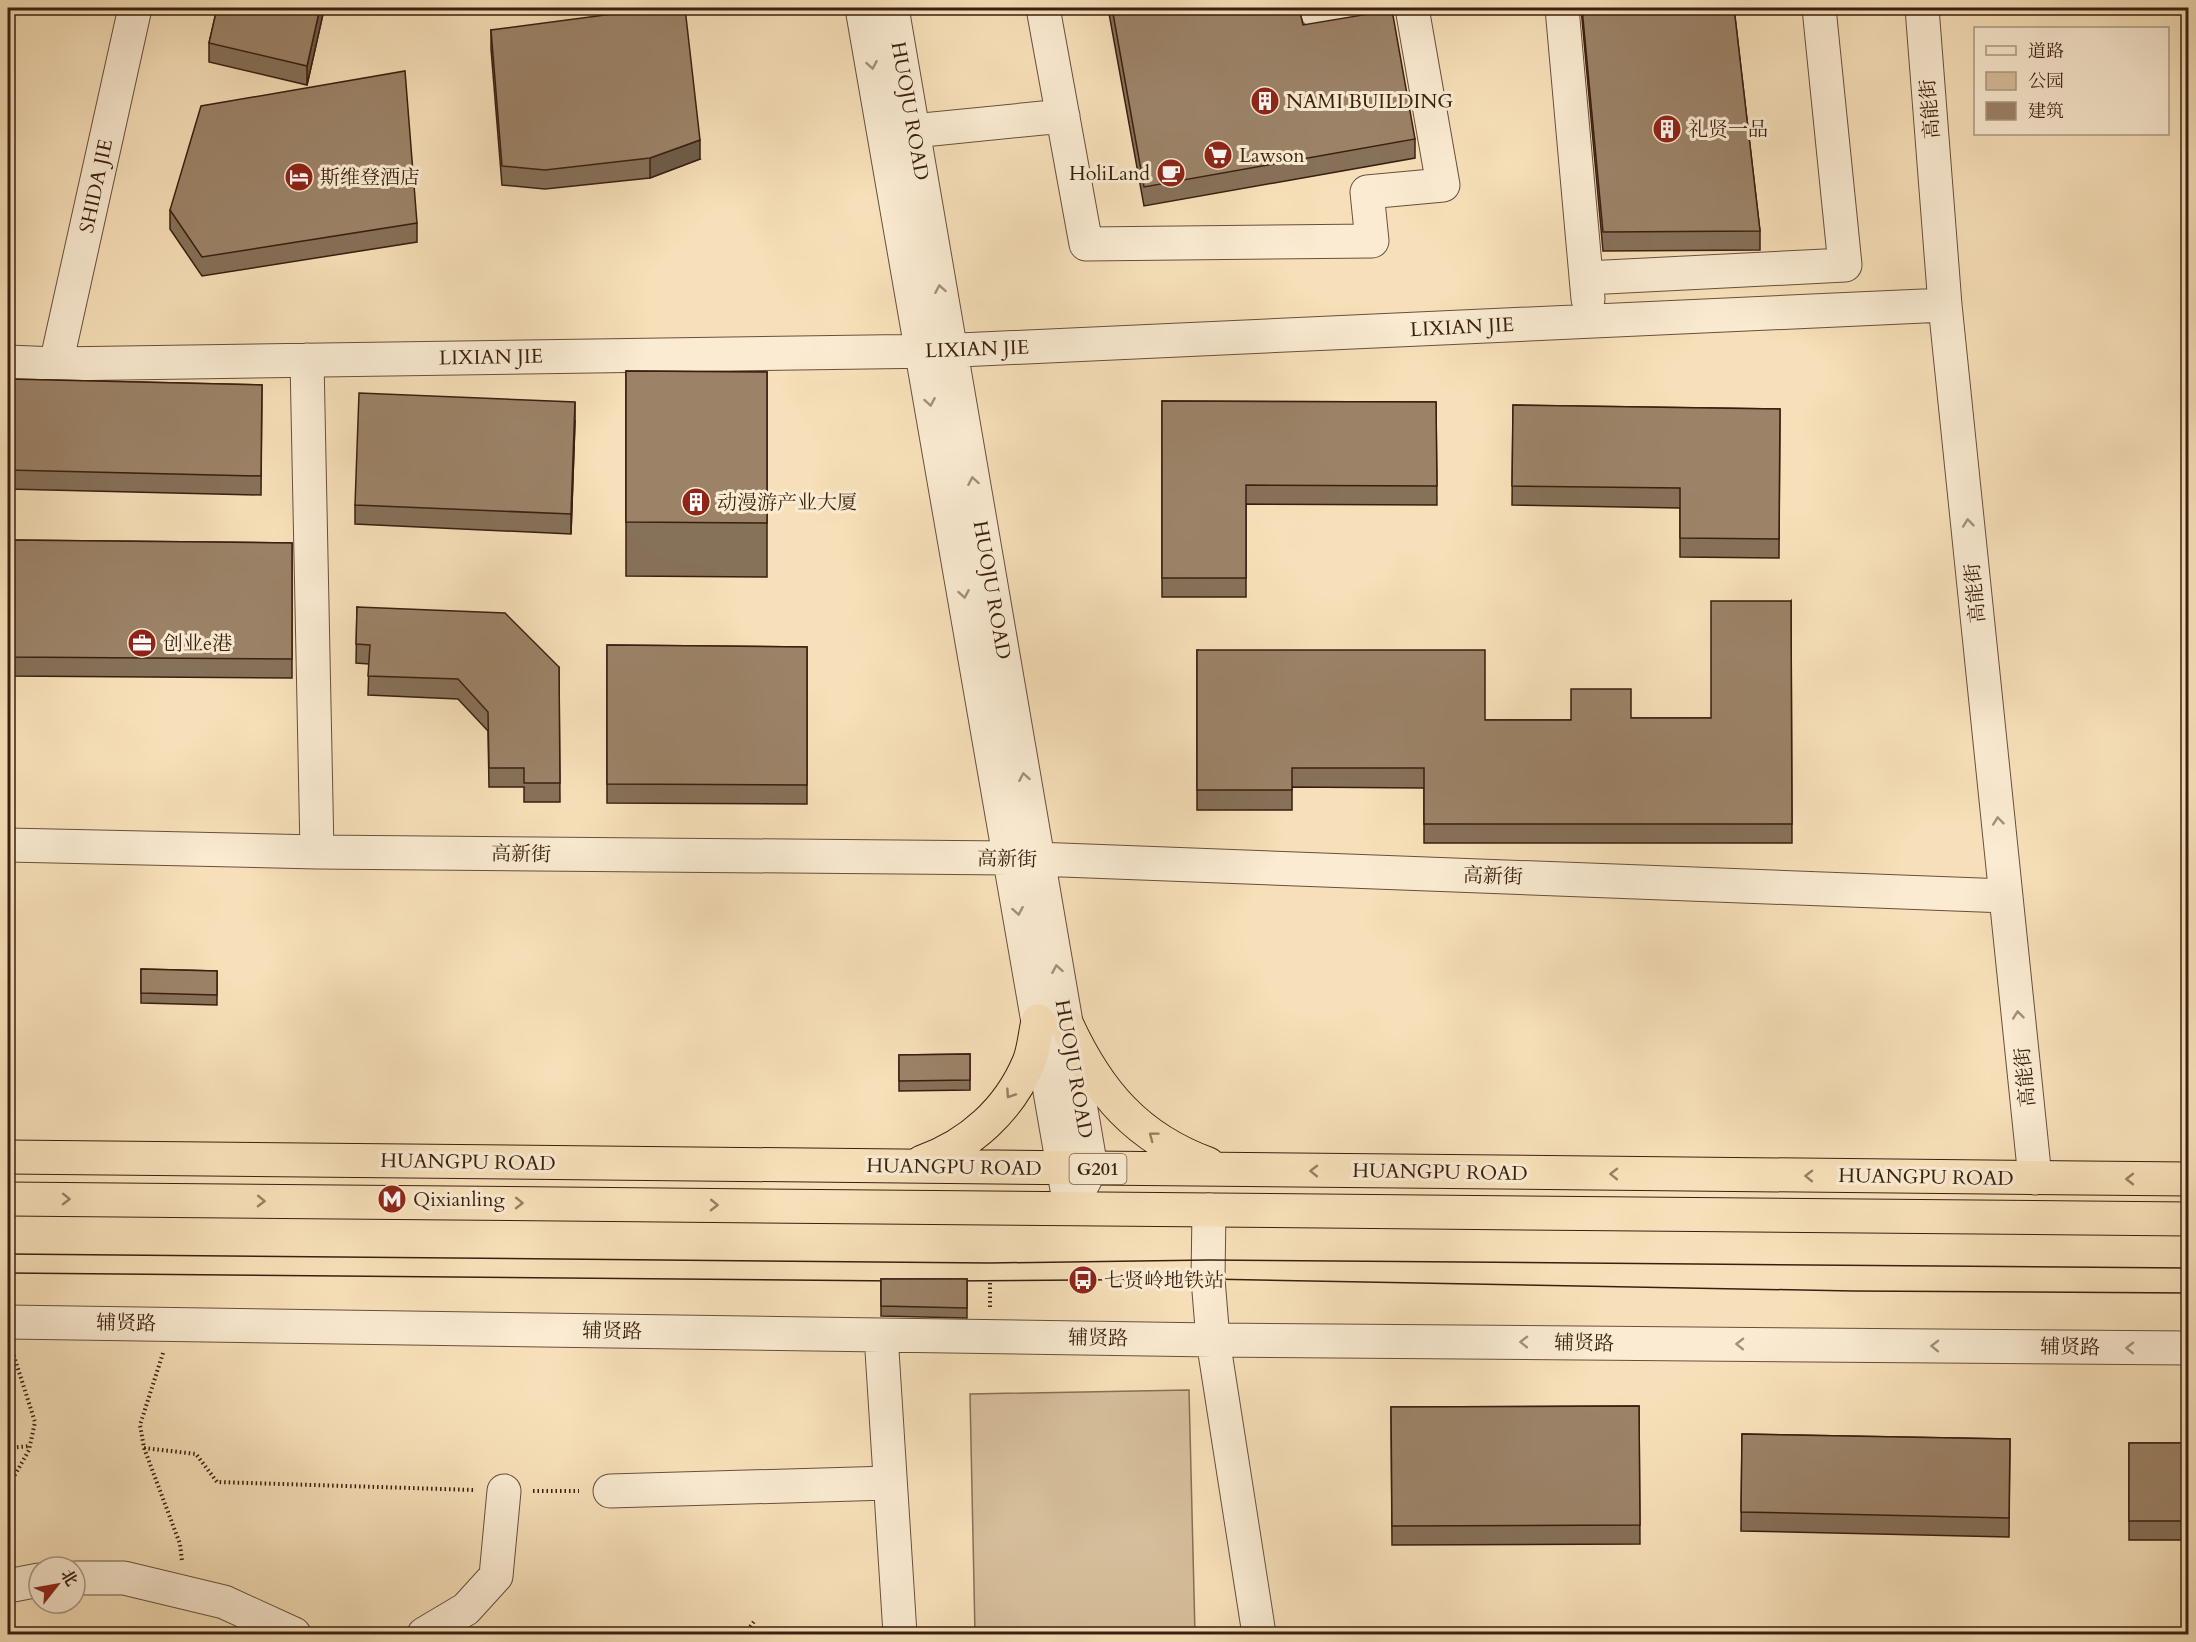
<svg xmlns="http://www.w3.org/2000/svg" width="2196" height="1642" font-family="Cardo,'Noto Serif SC',serif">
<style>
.green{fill:#d7bf9c;stroke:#886f56;stroke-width:1.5}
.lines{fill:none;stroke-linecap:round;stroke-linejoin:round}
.minor-casing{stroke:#694f3a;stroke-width:35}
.highway-casing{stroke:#3a1f10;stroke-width:35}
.path{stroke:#3a1f10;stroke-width:4;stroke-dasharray:1.5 3;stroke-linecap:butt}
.minor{stroke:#faebd2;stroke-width:33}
.highway{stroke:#f7e0b9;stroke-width:33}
.tram{stroke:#3a1f10;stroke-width:1.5}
.wall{fill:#867159;stroke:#3a1f10;stroke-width:1.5}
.shaded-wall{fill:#6d5c49;stroke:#3a1f10;stroke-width:1.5}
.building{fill:#9c8368;stroke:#3a1f10;stroke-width:1.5}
.oneway{stroke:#a48f7b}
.oneway2{stroke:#988064}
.labels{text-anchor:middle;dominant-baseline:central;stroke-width:6;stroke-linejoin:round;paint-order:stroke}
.shield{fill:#faebd2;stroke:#745c4a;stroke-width:1.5}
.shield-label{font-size:18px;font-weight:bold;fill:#3a1f10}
.poi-label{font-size:20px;fill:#3a1f10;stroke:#faebd2;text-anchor:start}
.street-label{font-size:20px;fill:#3a1f10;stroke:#faebd2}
</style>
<rect width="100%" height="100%" fill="#f7e0b9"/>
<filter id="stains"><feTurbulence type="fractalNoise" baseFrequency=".00333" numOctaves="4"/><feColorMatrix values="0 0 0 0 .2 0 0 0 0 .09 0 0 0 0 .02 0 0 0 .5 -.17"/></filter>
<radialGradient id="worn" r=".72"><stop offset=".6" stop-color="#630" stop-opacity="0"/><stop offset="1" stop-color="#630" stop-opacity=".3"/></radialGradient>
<!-- green -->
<path class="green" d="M1189 1390 1195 1634H975L970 1394Z"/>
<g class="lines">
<!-- minor casing -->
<g class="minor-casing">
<path id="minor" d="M862 8 1068 1195
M892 8 1091 1168 1070 1208
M1043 8 1086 244 1372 241 1367 192 1443 185 1412 8
M1316 8 1317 12 1344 8
M1562 8 1588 299
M1922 8 1945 305 2035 1178
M913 131 1063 116
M1586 278 1845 265 1819 8
M307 360 317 852
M8 362 56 364 938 351 1945 305
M56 364 135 8
M8 845 317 852 1009 858 2006 896
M1209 1210 1208 1279 1213 1340 1259 1634
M8 1322 1213 1340 2188 1348
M881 1335 900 1634
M610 1491 889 1483
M75 1578H124L224 1602 294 1634
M8 1586 39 1580
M424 1634 466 1609 496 1576 504 1491"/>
</g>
<!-- highway casing -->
<g class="highway-casing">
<path id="highway" d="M1067 1025C1098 1092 1137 1138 1208 1164
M8 1157 2188 1179
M922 1162C970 1145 1009 1110 1029 1062 1034 1050 1035 1034 1038 1021
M8 1199 2188 1219"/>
</g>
<!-- path -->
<path class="path" d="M990 1307V1281
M163 1353 140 1425 144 1448 180 1544 182 1561
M8 1448 30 1446
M144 1448 196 1454 217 1482 474 1490
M8 1487 29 1450 35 1422 13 1353
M533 1491H579
M745 1634 755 1620"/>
<!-- minor -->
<use href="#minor" class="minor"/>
<!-- highway -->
<use href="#highway" class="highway"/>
<!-- tram -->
<path class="tram" d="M8 1254 990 1263 1208 1260 2188 1268
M8 1273 898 1281
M949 1281 1208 1279 1853 1291 2188 1293"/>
</g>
<!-- wall -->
<path class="wall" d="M217 8H368L323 14 307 85 209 62V43Z
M1108 8H1299L1303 25 1415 139V158L1144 206Z
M1581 8H1734L1760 231V250L1603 251Z
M491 30 700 159 650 178 545 189 502 185 491 49Z
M170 210 417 223V242L202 276 170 229Z
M626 371 767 372V577L626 576Z
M8 379 262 385 261 495 8 489Z
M1162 401 1436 402 1437 505 1246 504V597H1162Z
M1513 405 1780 409 1779 558 1680 557V508L1512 505Z
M575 421 571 534 355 524V505Z
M8 540 292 543V678L8 676Z
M1791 601 1792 843H1424V788L1292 787V810H1197V650L1485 720H1571L1631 718H1711Z
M357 607 559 667 560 802H524V787H489L488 731 458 699 368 695 369 664 356 663Z
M607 645 807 647V804L607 803Z
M141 969 217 971V1005L141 1003Z
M970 1054V1090L899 1091V1055Z
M881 1279H967V1318L881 1316Z
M1639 1406 1640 1544 1392 1545 1391 1407Z
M1742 1434 2010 1439 2009 1537 1741 1531Z
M2129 1443H2188V1540H2129Z"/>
<!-- shaded-wall -->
<path class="shaded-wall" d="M320 8H323V14L307 85V66Z
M700 140V159L650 178V158Z
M575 402V421L571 534V514Z"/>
<!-- building -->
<path class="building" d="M217 8H320L307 66 209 43Z
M658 8H685L700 140 650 158 545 170 502 166 491 30Z
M1112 8H1299L1303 25 1392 10 1415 139 1144 187Z
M1582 8H1734L1760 231 1603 232Z
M405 71 417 223 202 257 170 210 201 106Z
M626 371 767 372V523L626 522Z
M8 379 262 385 261 476 8 470Z
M359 393 575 402 571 514 355 505Z
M1162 401 1436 402 1437 486 1246 485V578H1162Z
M1513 405 1780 409 1779 539 1680 538V488L1512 486Z
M8 540 292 543V659L8 657Z
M1711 601H1791L1792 824H1424V768H1292V790H1197V650H1485V720H1571V689H1631V718H1711Z
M357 607 505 613 559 667 560 783H524V768H489L488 712 458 679 368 676 370 645 356 644Z
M607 645 807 647V785L607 784Z
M141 969 217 971V995L141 993Z
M970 1054V1080L899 1081V1055Z
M881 1279H967V1308L881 1306Z
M1639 1406 1640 1525 1392 1526 1391 1407Z
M1742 1434 2010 1439 2009 1518 1741 1512Z
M2129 1443H2188V1521H2129Z"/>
<!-- one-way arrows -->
<defs><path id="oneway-chevron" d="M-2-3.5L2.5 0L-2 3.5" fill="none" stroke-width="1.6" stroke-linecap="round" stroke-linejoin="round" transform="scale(1.5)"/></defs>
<g class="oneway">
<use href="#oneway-chevron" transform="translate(872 65) rotate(80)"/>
<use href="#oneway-chevron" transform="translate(940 289) rotate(-100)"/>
<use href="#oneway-chevron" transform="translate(930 402) rotate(80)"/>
<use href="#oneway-chevron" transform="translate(973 481) rotate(-100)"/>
<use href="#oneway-chevron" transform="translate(1968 523) rotate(-96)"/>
<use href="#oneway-chevron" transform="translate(964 594) rotate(80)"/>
<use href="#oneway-chevron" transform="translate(1024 777) rotate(-100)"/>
<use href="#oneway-chevron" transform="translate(1998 821) rotate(-96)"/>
<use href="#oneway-chevron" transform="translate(1018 911) rotate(80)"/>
<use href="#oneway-chevron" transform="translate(1057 969) rotate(-100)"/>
<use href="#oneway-chevron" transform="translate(2018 1015) rotate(-96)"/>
<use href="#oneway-chevron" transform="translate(1524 1342) rotate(-179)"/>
<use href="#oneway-chevron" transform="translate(1740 1344) rotate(-179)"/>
<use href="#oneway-chevron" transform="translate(1935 1346) rotate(-179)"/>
<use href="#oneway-chevron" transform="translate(2130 1348) rotate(-179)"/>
</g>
<g class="oneway2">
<use href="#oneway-chevron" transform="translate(1010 1094) rotate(124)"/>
<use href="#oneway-chevron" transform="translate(1153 1136) rotate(-143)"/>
<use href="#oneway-chevron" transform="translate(1314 1171) rotate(-179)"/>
<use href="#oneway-chevron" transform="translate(1614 1174) rotate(-179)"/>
<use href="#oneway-chevron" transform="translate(1809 1176) rotate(-179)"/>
<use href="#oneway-chevron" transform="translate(2130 1179) rotate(-180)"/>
<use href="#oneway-chevron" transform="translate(66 1199) rotate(1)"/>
<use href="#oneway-chevron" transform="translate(261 1201) rotate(1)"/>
<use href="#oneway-chevron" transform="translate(519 1203) rotate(1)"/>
<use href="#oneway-chevron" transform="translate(714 1205) rotate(1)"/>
</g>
<!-- icons -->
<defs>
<g id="building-disc" transform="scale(1.5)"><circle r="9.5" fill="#8f2418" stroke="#faebd2"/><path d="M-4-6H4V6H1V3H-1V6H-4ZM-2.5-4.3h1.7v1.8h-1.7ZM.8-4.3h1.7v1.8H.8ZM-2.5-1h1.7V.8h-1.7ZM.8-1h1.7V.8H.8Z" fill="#fff"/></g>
<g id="supermarket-disc" transform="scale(1.5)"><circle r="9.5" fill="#8f2418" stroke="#faebd2"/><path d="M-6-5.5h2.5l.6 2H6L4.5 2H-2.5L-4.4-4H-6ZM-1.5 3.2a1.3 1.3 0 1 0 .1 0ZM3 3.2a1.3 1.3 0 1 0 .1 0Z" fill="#fff"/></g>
<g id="cafe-disc" transform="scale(1.5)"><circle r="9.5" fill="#8f2418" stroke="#faebd2"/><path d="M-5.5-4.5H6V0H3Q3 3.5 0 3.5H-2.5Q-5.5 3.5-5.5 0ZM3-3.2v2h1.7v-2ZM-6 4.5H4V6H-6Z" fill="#fff"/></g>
<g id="hotel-disc" transform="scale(1.5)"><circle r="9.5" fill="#8f2418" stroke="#faebd2"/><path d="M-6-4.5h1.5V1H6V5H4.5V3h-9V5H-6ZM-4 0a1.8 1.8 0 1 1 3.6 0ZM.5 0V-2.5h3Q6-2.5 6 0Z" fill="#fff"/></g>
<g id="office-disc" transform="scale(1.5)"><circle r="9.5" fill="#8f2418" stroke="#faebd2"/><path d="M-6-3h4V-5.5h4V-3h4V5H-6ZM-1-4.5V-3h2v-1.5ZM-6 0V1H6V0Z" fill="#fff"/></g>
<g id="metro-disc" transform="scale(1.5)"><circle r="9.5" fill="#8f2418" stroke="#faebd2"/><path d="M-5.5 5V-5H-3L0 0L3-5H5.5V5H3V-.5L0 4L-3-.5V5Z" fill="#fff"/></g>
<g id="bus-disc" transform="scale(1.5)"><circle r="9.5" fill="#8f2418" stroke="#faebd2"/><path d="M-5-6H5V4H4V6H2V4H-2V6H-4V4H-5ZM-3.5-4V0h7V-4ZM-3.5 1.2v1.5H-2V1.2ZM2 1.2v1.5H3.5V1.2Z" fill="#fff"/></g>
</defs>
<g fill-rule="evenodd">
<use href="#building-disc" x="1265" y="101"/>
<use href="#building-disc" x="1667" y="129"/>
<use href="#supermarket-disc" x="1218" y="155"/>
<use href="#cafe-disc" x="1171" y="173"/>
<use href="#hotel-disc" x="299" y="177"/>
<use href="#building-disc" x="696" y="502"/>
<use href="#office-disc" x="142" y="643"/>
<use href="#metro-disc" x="392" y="1199"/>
<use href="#bus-disc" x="1083" y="1280"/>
</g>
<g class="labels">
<!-- shield labels -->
<rect class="shield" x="1069.5" y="1154" width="57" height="30" rx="4.5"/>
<g class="shield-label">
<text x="1098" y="1169">G201</text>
</g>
<!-- poi labels -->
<g class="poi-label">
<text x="1286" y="101">NAMI BUILDING</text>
<text x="1688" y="129">礼贤一品</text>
<text x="1239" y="155">Lawson</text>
<text x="1150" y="173" text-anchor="end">HoliLand</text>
<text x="320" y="177">斯维登酒店</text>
<text x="717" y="502">动漫游产业大厦</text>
<text x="163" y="643">创业e港</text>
<text x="413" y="1199">Qixianling</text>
<text x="1104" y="1280">七贤岭地铁站</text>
</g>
<!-- street labels -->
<g class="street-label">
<text transform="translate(1930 109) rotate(-95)">高能街</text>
<text transform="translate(910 111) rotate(80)">HUOJU ROAD</text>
<text transform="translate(96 186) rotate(-78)">SHIDA JIE</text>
<text transform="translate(1462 327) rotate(-3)">LIXIAN JIE</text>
<text transform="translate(977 349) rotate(-2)">LIXIAN JIE</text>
<text transform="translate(491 357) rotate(-1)">LIXIAN JIE</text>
<text transform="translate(992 590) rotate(80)">HUOJU ROAD</text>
<text transform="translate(1975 593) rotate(-96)">高能街</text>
<text transform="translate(521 854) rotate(1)">高新街</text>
<text transform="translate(1007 859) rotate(1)">高新街</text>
<text transform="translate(1493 876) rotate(2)">高新街</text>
<text transform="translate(1074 1069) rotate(80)">HUOJU ROAD</text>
<text transform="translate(2025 1077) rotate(-96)">高能街</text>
<text transform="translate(468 1162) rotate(1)">HUANGPU ROAD</text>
<text transform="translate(954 1167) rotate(1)">HUANGPU ROAD</text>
<text transform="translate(1440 1172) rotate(1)">HUANGPU ROAD</text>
<text transform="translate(1926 1177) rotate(1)">HUANGPU ROAD</text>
<text transform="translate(126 1323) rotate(1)">辅贤路</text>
<text transform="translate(612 1331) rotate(1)">辅贤路</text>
<text transform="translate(1098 1338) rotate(1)">辅贤路</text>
<text transform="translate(1584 1343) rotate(1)">辅贤路</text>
<text transform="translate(2070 1347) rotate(1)">辅贤路</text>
</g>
</g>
<!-- margin -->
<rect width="2196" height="1642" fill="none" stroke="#f7e0b9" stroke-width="30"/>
<rect x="9" y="9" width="2178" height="1624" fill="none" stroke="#3a1f10" stroke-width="3"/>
<rect x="15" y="15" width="2166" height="1612" fill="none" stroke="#3a1f10" stroke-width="1.5"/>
<!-- legend -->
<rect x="1974" y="27" width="195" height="108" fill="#faebd2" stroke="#ad9984" stroke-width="1.5"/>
<rect x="1986" y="46" width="30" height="9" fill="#faebd2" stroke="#ad9984" stroke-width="1.5"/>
<text x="2028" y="57" font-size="18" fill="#3a1f10">道路</text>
<rect x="1986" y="72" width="30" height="18" fill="#d7bf9c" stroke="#ad9984" stroke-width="1.5"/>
<text x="2028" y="87" font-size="18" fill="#3a1f10">公园</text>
<rect x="1986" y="102" width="30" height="18" fill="#9c8368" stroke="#ad9984" stroke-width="1.5"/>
<text x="2028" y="117" font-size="18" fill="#3a1f10">建筑</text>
<!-- north arrow -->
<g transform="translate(57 1585) rotate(59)"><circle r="28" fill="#faebd2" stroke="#ad9984" stroke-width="1.5"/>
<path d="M0-4.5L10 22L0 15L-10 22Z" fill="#8f2418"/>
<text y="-9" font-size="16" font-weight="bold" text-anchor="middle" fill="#3a1f10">北</text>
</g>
<rect width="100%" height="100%" filter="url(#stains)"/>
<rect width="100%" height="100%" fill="url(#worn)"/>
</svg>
